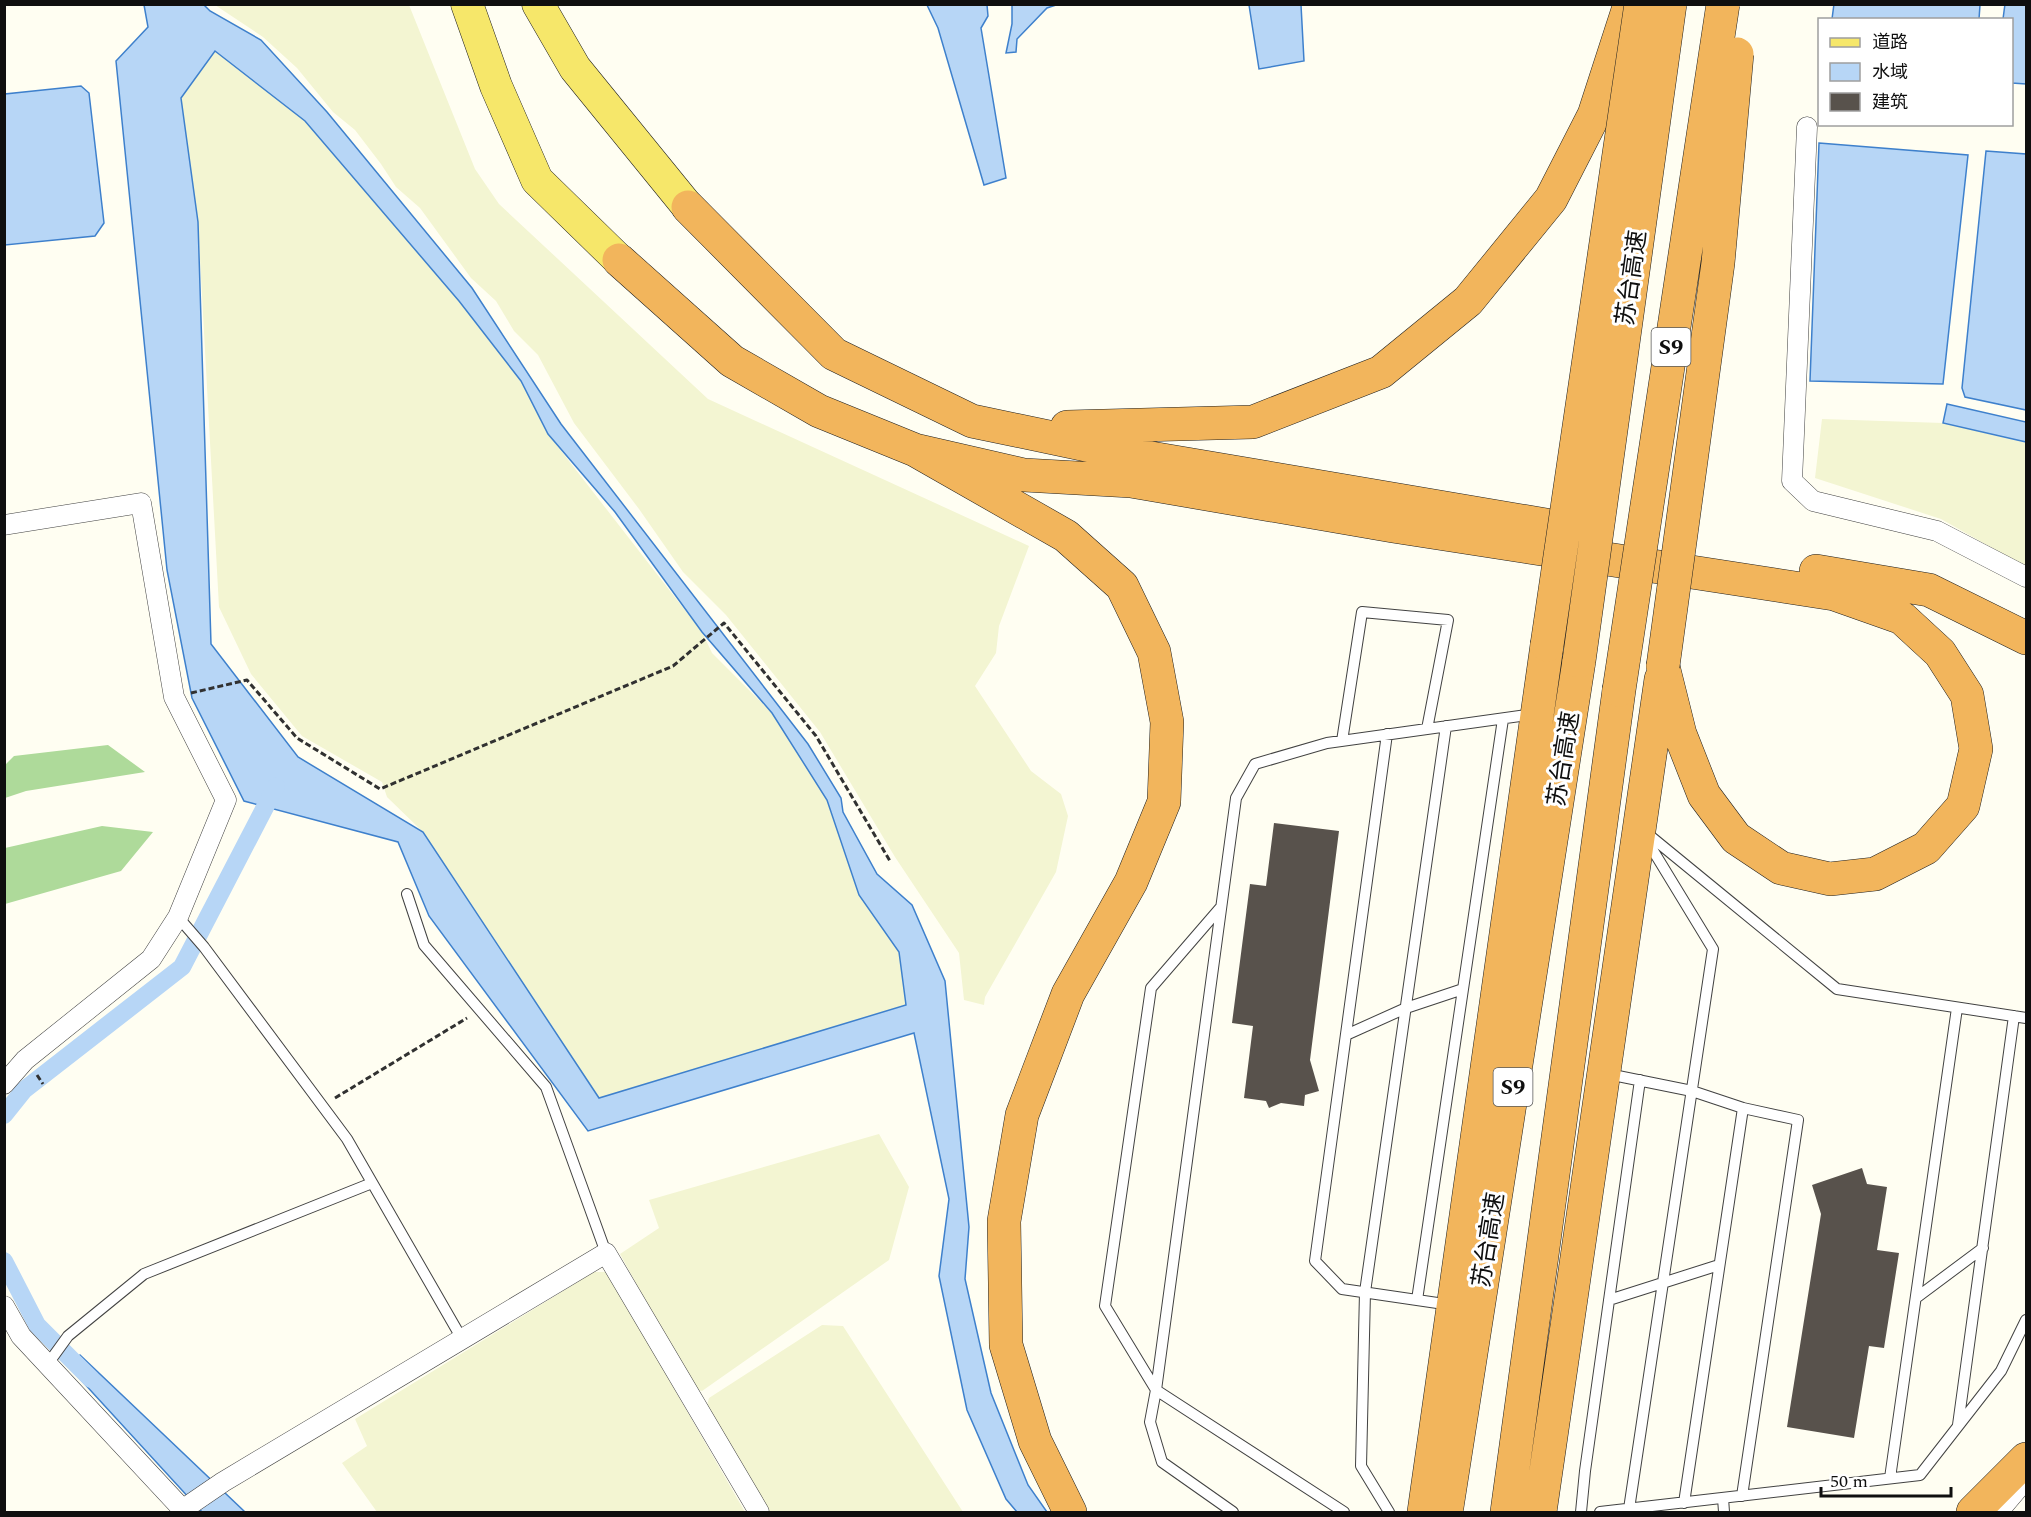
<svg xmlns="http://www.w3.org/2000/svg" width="2031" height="1517" font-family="Spectral,'Noto Sans SC',serif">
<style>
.farmland{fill:#f3f5d2}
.forest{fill:#aeda9a}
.water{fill:#b7d6f6;stroke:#3e80cc;stroke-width:1.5;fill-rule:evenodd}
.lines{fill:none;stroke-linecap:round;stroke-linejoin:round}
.canal{stroke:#b7d6f6;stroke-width:18}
.building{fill:#58524c}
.lane-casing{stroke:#424242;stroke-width:12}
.street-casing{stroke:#424242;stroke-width:21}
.primary-casing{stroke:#202020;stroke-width:33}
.highway-casing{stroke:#202020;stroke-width:34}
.path{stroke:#313131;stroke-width:3;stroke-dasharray:6 3;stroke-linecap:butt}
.lane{stroke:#fff;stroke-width:10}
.street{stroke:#fff;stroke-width:20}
.primary{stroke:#f6e76a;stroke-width:32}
.highway{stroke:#f2b55c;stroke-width:33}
.highway-bridge-casing{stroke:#202020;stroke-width:34;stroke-linecap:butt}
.highway-bridge{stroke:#f2b55c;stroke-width:33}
.labels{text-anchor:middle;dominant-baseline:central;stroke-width:6;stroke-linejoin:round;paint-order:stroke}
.shield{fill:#fff;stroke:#575757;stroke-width:1.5}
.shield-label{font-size:22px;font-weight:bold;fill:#0f0f0f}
.street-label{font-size:24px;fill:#0f0f0f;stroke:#fff}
</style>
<rect width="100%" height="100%" fill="#fffef2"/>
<!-- farmland -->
<path class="farmland" d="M215 5H409L475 169 499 204 708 399 1029 546 999 626 996 653 975 686 1031 771 1061 794 1068 816 1056 872 985 997 984 1005 964 1000 959 953 895 857 820 732 726 615 683 572 639 509 574 423 538 355 514 331 496 301 471 278 420 208 396 187 381 164 355 130 333 112 297 68 263 37Z
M215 51 305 121 459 301 521 381 548 434 702 632 712 653 772 713 827 800 859 895 899 952 906 1005 599 1098 423 832 387 797 382 782 302 736 251 674 219 607 198 222 181 98Z
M1822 419 1943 423 2026 443V567L1941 519 1815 478Z
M879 1134 909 1187 889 1260 702 1391 694 1389 620 1254 659 1228 649 1200Z
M594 1272H607L745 1512H377L342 1463 367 1446 355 1419Z
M822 1325 843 1326 963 1512H766L706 1409 709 1398Z"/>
<!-- forest -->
<path class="forest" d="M108 745 145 772 26 791 5 798V765L14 756Z
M102 826 153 832 121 871 5 904V848Z"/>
<!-- water -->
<path class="water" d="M1834 4H1980V5L1979 19H1832Z
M2005 4 2026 5V84L2012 83V20L2003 19Z
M144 5H204L210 11 261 40 327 112 472 288 561 424 808 744 841 798 843 812 877 874 912 905 945 981 969 1227 965 1279 991 1393 1028 1485 1047 1512H1017L1006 1499 967 1410 939 1276 949 1199 914 1033 588 1131 429 916 398 842 244 801 192 698 167 570 116 61 148 27ZM215 51 305 121 459 301 521 381 548 434 615 512 702 632 772 713 827 800 859 895 899 952 906 1005 599 1098 423 832 298 757 211 644 198 222 181 98Z
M927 5H987L988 16 981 28 1006 178 984 185 938 28Z
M1012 5H1056L1047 8 1017 39 1016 52 1006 53 1012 24Z
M1249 5H1301L1304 61 1259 69Z
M81 86 89 93 104 223 95 236 5 245V94Z
M1819 143 1968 155 1943 384 1810 381Z
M1986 151 2026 154V410L1965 397 1962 388Z
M1947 404 2026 422V442L1943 423Z
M80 1355 245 1512H202L70 1368Z"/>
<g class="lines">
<!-- canal -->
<path class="canal" d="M4 1115 24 1090 182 967 276 786
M4 1261 37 1325 91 1379"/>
</g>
<!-- building -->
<path class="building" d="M1274 823 1339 831 1310 1060 1319 1091 1305 1095 1304 1106 1281 1103 1269 1108 1266 1101 1244 1098 1253 1026 1232 1023 1250 884 1266 886Z
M1862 1168 1867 1184 1887 1187 1877 1250 1899 1253 1884 1348 1869 1346 1854 1438 1787 1427 1821 1214 1812 1185Z"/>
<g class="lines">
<!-- lane casing -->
<g class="lane-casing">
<path id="lane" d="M1387 734 1315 1261 1342 1289 1451 1305
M1342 741 1362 612 1448 620 1427 729
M1644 831 1837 989 2026 1018
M407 894 424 945 546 1087 606 1253
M1221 907 1151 988 1105 1306 1156 1390 1150 1422 1162 1462 1233 1512
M178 917 204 947 347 1139 462 1339
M1346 1035 1406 1008 1463 989
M1608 1074 1692 1091 1743 1108 1798 1120 1742 1496
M1916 1298 1983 1248
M1417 1300 1503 719
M1609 1300 1719 1265
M47 1365 68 1336 144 1274 372 1183
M1958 1425 2014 1016
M1890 1478 1957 1008
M1723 1498 1724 1512
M1684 1503 1743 1108
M1629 1509 1713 949 1646 839
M1344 1512 1156 1390 1236 798 1255 764 1327 743 1534 714
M1389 1512 1361 1466 1365 1292 1446 726
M1581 1512 1585 1471 1640 1080
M1600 1512 1920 1475 2001 1371 2026 1320"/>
</g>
<!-- street casing -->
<g class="street-casing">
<path id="street" d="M1807 127 1792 481 1813 501 1937 531 2026 577
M4 525 141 503 174 697 226 800 178 917 151 959 25 1060 4 1084
M4 1306 21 1336 185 1512
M182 1510 223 1482 606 1253 759 1512
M1998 1512 2026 1479"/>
</g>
<!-- primary casing -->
<g class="primary-casing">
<path id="primary" d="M467 4 496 86 537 180 619 260
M538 4 575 68 688 207"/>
</g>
<!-- highway casing -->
<g class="highway-casing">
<path id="highway" d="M688 207 834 354 972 421 1139 456 1593 533
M619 260 732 361 819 411 915 450 1066 536 1122 586 1154 652 1167 722 1164 802 1131 882 1068 994 1022 1115 1004 1221 1006 1345 1035 1441 1070 1512
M1067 427 1253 422 1381 372 1468 301 1551 199 1594 115 1630 4
M915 450 1024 475 1131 481 1393 526 1834 594 1902 618 1940 653 1967 695 1976 749 1963 806 1926 848 1875 874 1830 879 1781 868 1736 838 1704 795 1680 734 1663 666
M1816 571 1929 590 2026 638
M1447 1507 1579 661
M1424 1512 1547 645
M1507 1512 1619 690
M1540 1512 1661 679
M1973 1512 2026 1459"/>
</g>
<!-- path -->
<path class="path" d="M191 693 247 680 297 738 380 789 673 666 724 623 816 736 890 861
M37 1075 43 1084
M335 1098 467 1018"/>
<!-- lane -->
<use href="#lane" class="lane"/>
<!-- street -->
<use href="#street" class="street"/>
<!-- primary -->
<use href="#primary" class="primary"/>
<!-- highway -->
<use href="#highway" class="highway"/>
<!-- highway-bridge casing -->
<g class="highway-bridge-casing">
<path id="highway-bridge" d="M1547 645 1641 4
M1579 661 1670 4
M1663 666 1718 263 1737 54
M1619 690 1723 4"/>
</g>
<!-- highway-bridge -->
<use href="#highway-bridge" class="highway-bridge"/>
</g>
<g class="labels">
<!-- shield labels -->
<g class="shield">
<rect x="1651.5" y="328" width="39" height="38" rx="4.5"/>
<rect x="1493.5" y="1068" width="39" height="38" rx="4.5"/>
</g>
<g class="shield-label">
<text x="1671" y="347">S9</text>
<text x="1513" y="1087">S9</text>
</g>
<!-- street labels -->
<g class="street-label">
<text transform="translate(1632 278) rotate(-82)">苏台高速</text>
<text transform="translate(1564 759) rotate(-81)">苏台高速</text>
<text transform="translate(1489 1240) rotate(-81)">苏台高速</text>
</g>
</g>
<!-- border -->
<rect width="2031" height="1517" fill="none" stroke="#0f0f0f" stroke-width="12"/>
<!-- legend -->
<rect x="1818" y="18" width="195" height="108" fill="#ffffff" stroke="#9f9f9f" stroke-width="1.5"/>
<rect x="1830" y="38" width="30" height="9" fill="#f6e76a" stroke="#9f9f9f" stroke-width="1.5"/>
<text x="1872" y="48" font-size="18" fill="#0f0f0f">道路</text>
<rect x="1830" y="63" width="30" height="18" fill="#b7d6f6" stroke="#9f9f9f" stroke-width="1.5"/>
<text x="1872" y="78" font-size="18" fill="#0f0f0f">水域</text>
<rect x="1830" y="93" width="30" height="18" fill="#58524c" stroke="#9f9f9f" stroke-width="1.5"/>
<text x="1872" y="108" font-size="18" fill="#0f0f0f">建筑</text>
<!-- scale -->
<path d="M1821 1487v9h130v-9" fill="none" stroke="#0f0f0f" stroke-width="3"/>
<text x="1830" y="1487" font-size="18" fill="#0f0f0f" stroke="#ffffff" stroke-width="4.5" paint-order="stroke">50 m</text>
</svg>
